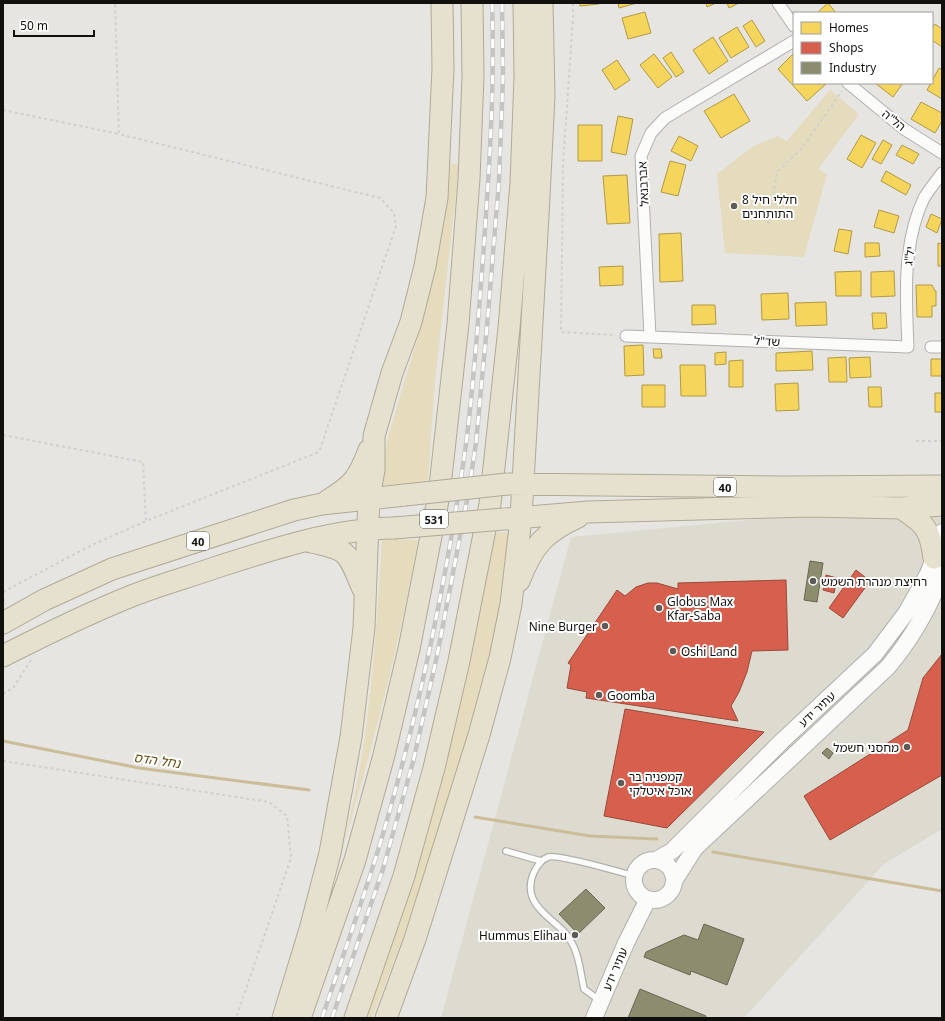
<svg xmlns="http://www.w3.org/2000/svg" width="945" height="1021" font-family="Georgia,'Noto Sans Hebrew',serif">
<style>
.built{fill:#dddacf}
.green{fill:#e5dbbd}
.homes{fill:#f6d55c;stroke:#b19a44}
.shops{fill:#d6604d;stroke:#9b483a}
.industry{fill:#8c8c6e;stroke:#676751}
.lines{fill:none;stroke-linecap:round;stroke-linejoin:round}
.stream{stroke:#cbbd98;stroke-width:3}
.lane-casing{stroke:#b1b0ac;stroke-width:8}
.street-casing{stroke:#b1b0ac;stroke-width:13}
.secondary-casing{stroke:#b1b0ac;stroke-width:18}
.highway-casing{stroke:#b0a996;stroke-width:23}
.path{stroke:#d0d0ce;stroke-width:2;stroke-dasharray:3 3;stroke-linecap:butt}
.lane{stroke:#fbfbfa;stroke-width:5.5}
.street{stroke:#fbfbfa;stroke-width:11}
.secondary{stroke:#fbfbfa;stroke-width:16}
.highway{stroke:#e6e1cf;stroke-width:21}
.rail-casing{stroke:#c4c4c2;stroke-width:4.5}
.rail{stroke:#fff;stroke-width:3;stroke-dasharray:9;stroke-linecap:butt}
.highway-bridge-casing{stroke:#b0a996;stroke-width:23;stroke-linecap:butt}
.highway-bridge{stroke:#e6e1cf;stroke-width:21}
.poi-dot{fill:#5c5b57;stroke:#fff;stroke-width:1.5}
.labels{text-anchor:middle;dominant-baseline:central;stroke-width:4;stroke-linejoin:round;paint-order:stroke}
.shield{fill:#fff;stroke:#585856;stroke-width:1}
.shield-label{font-size:11px;font-weight:bold;fill:#11100d}
.street-label{font-size:12px;fill:#11100d;stroke:#fff}
.poi-label{font-size:12px;fill:#11100d;stroke:#fff;text-anchor:start}
.water-label{font-size:13px;font-style:italic;fill:#604c0b;stroke:#fff}
</style>
<rect width="100%" height="100%" fill="#e6e5e1"/>
<!-- built -->
<path class="built" d="M781 517H942V829L884 864 744 1018H441L571 537Z"/>
<!-- green -->
<path class="green" d="M830 90 859 114 818 169 827 174 804 257 725 253 717 174 752 147 777 136 787 141Z
M451 163 459 165 435 381 428 481 380 486 388 437 427 306 445 215Z
M495 532 513 533 500 614 459 765 407 927 372 1018H365L397 925 438 797Z
M382 539 418 540C399 647 371 753 340 858 350 817 359 777 365 736 374 670 378 605 382 539Z"/>
<!-- homes -->
<path class="homes" d="M580 3H598L599 4 580 6Z
M618 3H637L619 8Z
M706 3H716L707 7Z
M727 3H739L729 8Z
M828 3 836 13H817Z
M645 12 651 33 628 39 622 18Z
M752 20 765 41 756 47 743 26Z
M935 24 942 29V47L932 40V29Z
M737 27 749 47 731 58 719 38Z
M713 37 728 61 709 74 693 50Z
M671 52 684 72 676 77 663 58Z
M794 53V83L826 84 807 101 778 69Z
M654 54 672 77 658 88 640 65Z
M617 60 630 80 615 90 602 70Z
M939 68 942 70V99L927 90Z
M875 83H903L893 97Z
M734 94 750 121 721 138 704 111Z
M921 102 942 113V121L935 133 911 119Z
M618 116 633 119 626 155 611 152Z
M578 125H602V161H578Z
M861 135 876 143 862 168 847 159Z
M679 136 698 146 691 161 671 151Z
M883 140 892 145 881 164 872 159Z
M902 145 919 154 913 164 896 155Z
M670 161 686 165 678 196 661 192Z
M886 171 911 185 906 195 881 181Z
M627 175 630 223 607 224 603 176Z
M879 210 899 216 894 233 874 227Z
M931 214 942 219 937 233 926 227Z
M839 229 852 231 848 254 834 251Z
M681 233 683 281 660 282 659 234Z
M865 243H879L880 256 865 257Z
M938 243 942 244V266H938Z
M623 266V285L600 286 599 267Z
M861 271V296H836L835 272Z
M894 271 895 296 871 297V272Z
M916 285H932L935 291H936V306H932V317H917Z
M788 293 789 319 762 320 761 294Z
M826 302 827 325 796 326 795 303Z
M692 305H715L716 324 692 325Z
M872 313H886L887 328 873 329Z
M643 345 644 375 625 376 624 346Z
M653 349H661L662 358H654Z
M812 351 813 370 776 371V353Z
M726 352V364L715 365V353Z
M846 357 847 382H829L828 358Z
M870 357 871 377 850 378 849 358Z
M931 359H942V376H931Z
M743 360V387H729V361Z
M680 365H705L706 396H681Z
M798 383 799 410 776 411 775 384Z
M642 385H665V407H642Z
M868 387H881L882 407H869Z
M935 393H942V412H935Z"/>
<!-- shops -->
<path class="shops" d="M856 570 870 581 843 618 829 608Z
M826 575 837 578 834 593 823 590Z
M786 580 788 650 752 651 747 672 739 692 731 706 738 721 586 698 587 692 567 688 571 665 568 663 617 590 625 596 636 587 648 583H657L678 589V583Z
M942 654V775L830 840 804 796 908 730 923 678Z
M625 709 764 732 667 828 604 816Z"/>
<!-- industry -->
<path class="industry" d="M810 561 823 563 817 602 804 600Z
M827 748 833 753 829 759 822 753Z
M586 889 605 908 578 934 559 914Z
M704 924 744 939 727 985 691 971 690 975 644 957 646 952 684 935 698 940Z
M640 989 706 1016 705 1018H628Z"/>
<g class="lines">
<!-- stream -->
<path class="stream" d="M3 741 139 768 309 790
M475 817 590 836 657 839
M713 852 942 891"/>
<!-- lane casing -->
<g class="lane-casing">
<path id="lane" d="M506 851 541 861
M599 1000 584 989C580 970 579 950 566 934 556 922 540 914 533 899 529 890 530 881 534 872 537 866 541 860 548 857 558 854 620 872 634 876"/>
</g>
<!-- street casing -->
<g class="street-casing">
<path id="street" d="M778 3 794 26
M848 83 904 129 942 153
M626 336 908 347C906 298 902 244 924 198 929 190 936 181 942 173
M650 336 641 156 651 133 665 118 794 41
M931 347H942"/>
</g>
<!-- secondary casing -->
<g class="secondary-casing">
<path id="secondary" d="M656 860 672 851 782 741 875 654 906 613 928 574 941 540 942 532
M634 880a20 20 0 1 1 40 0a20 20 0 1 1-40 0Z
M674 881 695 848 888 667C912 638 929 609 942 574
M594 1018 626 943 648 899"/>
</g>
<!-- highway casing -->
<g class="highway-casing">
<path id="highway" d="M509 484 785 487 942 486
M327 501C353 485 358 479 369 450
M901 508C925 524 930 528 934 558
M506 519 588 512 812 506 901 508 942 505
M311 542C351 550 347 553 363 589
M519 581C533 546 543 533 578 517
M3 623 44 600 112 569 294 510 322 504 405 495
M3 656C46 634 89 613 134 595 162 584 192 576 220 566 276 548 335 529 394 528
M283 1018 311 926 330 853 351 737 364 628 369 498 374 470V436L392 373 411 322 425 266 437 198 443 68 442 3
M300 1018 355 860 384 755 409 649 439 495 458 324 469 179 473 76 472 3
M355 1018 404 876 434 768 459 661 490 504 509 328 521 183 525 77 524 3
M386 1018 415 939 479 735 500 658 511 604 521 518 539 197 544 96 542 3"/>
</g>
<!-- path -->
<path class="path" d="M573 3V18L563 164 561 332 616 335
M3 110 119 134
M768 224 777 172 802 148 842 91
M3 435 143 462 146 521
M916 441H942
M3 592 90 546 146 521 319 452 396 226 394 213 380 198 119 134 115 3
M3 598 6 604
M3 694 13 688 31 660
M3 761 269 802 287 816 291 858 236 1018"/>
<!-- lane -->
<use href="#lane" class="lane"/>
<!-- street -->
<use href="#street" class="street"/>
<!-- secondary -->
<use href="#secondary" class="secondary"/>
<!-- highway -->
<use href="#highway" class="highway"/>
<!-- rail casing -->
<g class="rail-casing">
<path id="rail" d="M322 1018C344 952 368 887 387 820 422 698 448 570 466 444 474 382 478 320 483 258 489 173 495 88 492 3
M332 1018 383 869 413 762 437 656 468 495 476 443 487 326 499 181 503 77 502 3"/>
</g>
<!-- rail -->
<use href="#rail" class="rail"/>
<!-- highway-bridge casing -->
<g class="highway-bridge-casing">
<path id="highway-bridge" d="M405 495 507 484
M394 528 504 519"/>
</g>
<!-- highway-bridge -->
<use href="#highway-bridge" class="highway-bridge"/>
</g>
<!-- markers -->
<g class="poi-dot">
<circle cx="734" cy="206" r="4"/>
<circle cx="813" cy="581" r="4"/>
<circle cx="659" cy="608" r="4"/>
<circle cx="605" cy="626" r="4"/>
<circle cx="673" cy="651" r="4"/>
<circle cx="599" cy="695" r="4"/>
<circle cx="907" cy="747" r="4"/>
<circle cx="621" cy="783" r="4"/>
<circle cx="575" cy="935" r="4"/>
</g>
<g class="labels">
<!-- shield labels -->
<g class="shield">
<rect x="714" y="478" width="22" height="18" rx="3"/>
<rect x="420" y="510" width="28" height="18" rx="3"/>
<rect x="187" y="532" width="22" height="18" rx="3"/>
</g>
<g class="shield-label">
<text x="725" y="487">40</text>
<text x="434" y="519">531</text>
<text x="198" y="541">40</text>
</g>
<!-- street labels -->
<g class="street-label">
<text transform="translate(894 120) rotate(38)">הל"ה</text>
<text transform="translate(643 184) rotate(-93)">אברבנאל</text>
<text transform="translate(909 256) rotate(-83)">יל"ג</text>
<text transform="translate(767 341) rotate(3)">שד"ל</text>
<text transform="translate(817 709) rotate(-43)">עתיר ידע</text>
<text transform="translate(615 969) rotate(-67)">עתיר ידע</text>
</g>
<!-- poi labels -->
<g class="poi-label">
<text x="742" y="199">8 חללי חיל<tspan x="742" dy="14">התותחנים</tspan></text>
<text x="821" y="581">רחיצת מנהרת השמש</text>
<text x="667" y="601">Globus Max<tspan x="667" dy="14">Kfar-Saba</tspan></text>
<text x="597" y="626" text-anchor="end">Nine Burger</text>
<text x="681" y="651">Oshi Land</text>
<text x="607" y="695">Goomba</text>
<text x="899" y="747" text-anchor="end">מחסני חשמל</text>
<text x="629" y="776">קמפניה בר<tspan x="629" dy="14">אוכל איטלקי</tspan></text>
<text x="567" y="935" text-anchor="end">Hummus Elihau</text>
</g>
<!-- water labels -->
<g class="water-label">
<text transform="translate(157 760) rotate(8)">נחל הדס</text>
</g>
</g>
<!-- border -->
<rect width="945" height="1021" fill="none" stroke="#11100d" stroke-width="8"/>
<!-- legend -->
<rect x="793" y="12" width="140" height="72" fill="#ffffff" stroke="#a09f9e"/>
<rect x="801" y="22" width="20" height="12" fill="#f6d55c" stroke="#a09f9e"/>
<text x="829" y="32" font-size="12" fill="#11100d">Homes</text>
<rect x="801" y="42" width="20" height="12" fill="#d6604d" stroke="#a09f9e"/>
<text x="829" y="52" font-size="12" fill="#11100d">Shops</text>
<rect x="801" y="62" width="20" height="12" fill="#8c8c6e" stroke="#a09f9e"/>
<text x="829" y="72" font-size="12" fill="#11100d">Industry</text>
<!-- scale -->
<path d="M14 30v6h80v-6" fill="none" stroke="#11100d" stroke-width="2"/>
<text x="20" y="30" font-size="12" fill="#11100d" stroke="#ffffff" stroke-width="3" paint-order="stroke">50 m</text>
</svg>
